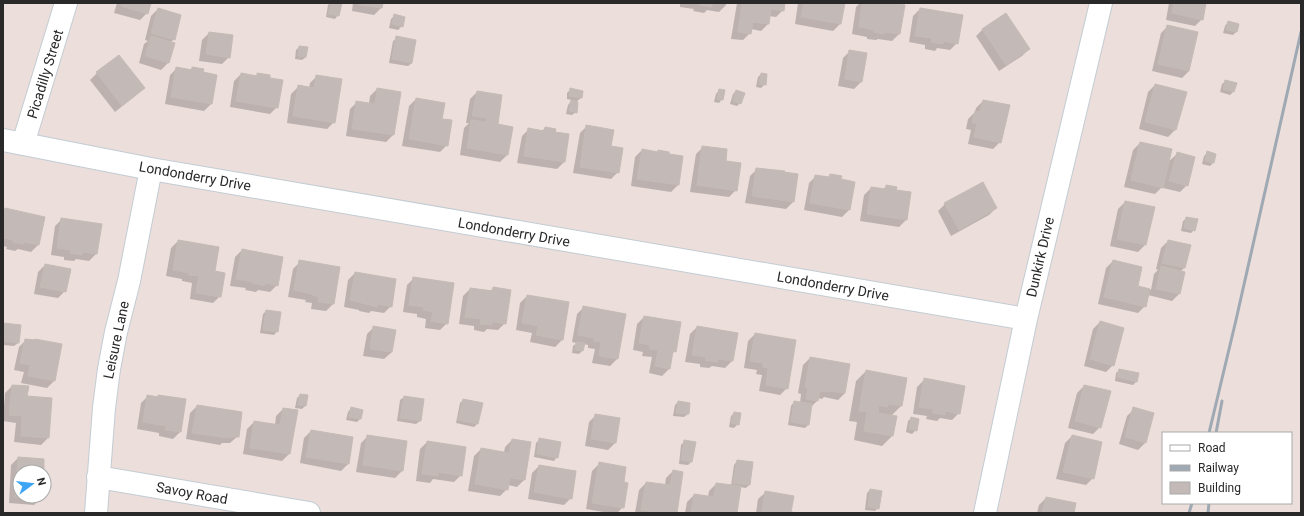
<svg xmlns="http://www.w3.org/2000/svg" width="1304" height="516" font-family="Roboto,sans-serif">
<style>
.shadow{fill:#0003}
.building{fill:#c3bab7;stroke:#c6bab5}
.lines{fill:none;stroke-linecap:round;stroke-linejoin:round}
.minor-casing{stroke:#c3ccd3;stroke-width:24}
.minor{stroke:#fff;stroke-width:22}
.rail{stroke:#9ea9b3;stroke-width:3}
.labels{text-anchor:middle;dominant-baseline:central;stroke-width:3;stroke-linejoin:round;paint-order:stroke}
.street-label{font-size:14px;fill:#292929;stroke:#fff}
</style>
<rect width="100%" height="100%" fill="#ebdedb"/>
<!-- shadow -->
<path class="shadow" d="M117 3H152L149 6 147 13 140 20 114 13Z
M330 3H337L338 15 335 19 326 17 328 5Z
M353 3H382L381 8 374 15 352 11Z
M680 3H726V5L719 12 707 10 704 13 693 11 694 9 680 7Z
M737 3H784L783 10 776 17 769 16 768 24 761 31 751 29 750 33 743 40 731 39Z
M798 3H844L840 24 833 31 795 24Z
M860 3H883L899 34 892 41 878 39 876 40 867 39V37L852 34 856 7Z
M1169 3H1205L1202 19 1195 26 1166 20Z
M158 9 174 39 170 43 174 44 168 63 161 70 139 63 144 44 148 41 145 40 151 16Z
M920 9 957 43 950 50 937 48 935 51 925 49V45L909 42 913 16Z
M394 16 402 26 398 30 389 28 391 19Z
M1228 22 1236 32 1233 35 1223 33 1225 26Z
M1168 26 1189 71 1182 78 1152 71 1161 33Z
M982 30 1029 49 1022 56 999 71 976 36Z
M209 33 229 57 222 64 199 61 202 40Z
M397 38 412 63 408 66 389 63 393 41Z
M299 47 306 57 302 60 295 59 296 50Z
M850 51 861 82 854 89 838 86 843 58Z
M177 68 190 70 192 68 202 73 211 104 204 111 165 104 170 75Z
M97 73 136 95 115 112 90 80Z
M241 74 255 77 258 74 277 107 270 114 230 107 234 81Z
M761 74 765 84 761 88 756 87 758 77Z
M317 76 334 122 327 129 287 123 291 94 298 87 309 88 310 83Z
M1226 81 1233 92 1230 95 1220 92 1222 84Z
M1155 85 1186 93 1175 130 1168 137 1139 129 1148 92Z
M377 89 393 135 386 142 346 136 350 109 357 102 369 104 370 96Z
M571 89 581 98 576 102V112L572 115 566 114 568 105 572 100 567 99V93Z
M719 90 722 99 719 103 714 102 716 94Z
M736 91 740 103 737 106 730 104 733 94Z
M477 92 496 125 507 155 500 162 460 155 464 128 469 123H466L470 99Z
M416 99 441 119 447 145 440 152 402 146 409 106Z
M983 101 1000 142 993 149 968 144 971 130 966 129 968 119 975 112 976 108Z
M587 126 610 147 618 172 611 179 573 173 580 133Z
M545 128 554 133 568 135 564 162 557 169 517 163 522 136 529 129 542 131Z
M1140 143 1167 163 1177 154 1187 185 1180 192 1163 188 1164 185 1155 194 1124 187 1133 150Z
M703 147 725 162 736 190 729 197 690 192 696 154Z
M642 150 657 153 658 151 678 185 671 192 631 186 635 157Z
M1207 153 1213 163 1210 166 1202 164 1204 156Z
M757 169 793 202 786 209 745 203 750 176Z
M830 175 840 180 854 183 849 210 842 217 804 210 809 183 816 176 827 178Z
M886 186 906 220 899 227 860 221 864 195 871 188 883 190Z
M1125 202 1154 208 1145 245 1138 252 1110 246 1118 209Z
M945 204 996 208 989 215 951 236 938 211Z
M5 209 38 245 31 252 18 249 15 251 6 249 7 247 3 246V211Z
M1187 218 1194 230 1191 233 1181 231 1183 221Z
M62 219 96 254 89 261 76 259 74 261 64 260V257L51 255 55 226Z
M178 241 213 272 220 296 213 303 190 299 192 283 182 281V279L166 276 171 248Z
M1168 241 1185 267 1180 272H1184L1179 294 1172 301 1148 295 1145 306 1138 313 1098 304 1106 268 1113 261 1137 287 1151 290 1154 274 1158 270 1156 269 1161 248Z
M242 250 277 285 270 292 258 290 256 292 245 290 246 288 230 286 235 257Z
M300 262 339 268 333 304 326 311 311 309 312 303 305 302 306 300 288 297 293 269Z
M45 265 65 291 58 298 34 294 38 272Z
M355 273 391 306 384 313 371 311 369 313 359 311V310L344 307 348 280Z
M414 278 447 323 440 330 425 328 426 319 417 317V314L403 312 407 285Z
M493 288 505 323 498 330 487 329 484 332 474 330V326L459 324 463 296 470 289 490 292Z
M527 296 562 340 555 347 530 342 532 333 516 330 520 303Z
M584 307 625 315 617 359 610 366 592 363 595 349 588 348V345L583 344 582 351 579 354 572 353 573 346 577 343 572 342 577 314Z
M266 311 280 313 277 331 274 335 260 333 263 314Z
M644 317 675 351 671 355 669 369 662 376 649 373 652 357 642 356 643 352 633 350 637 324Z
M1100 322 1113 365 1106 372 1084 366 1093 329Z
M3 324 20 326 18 343 14 346 3 345Z
M374 327 392 352 384 359 363 356 367 334Z
M697 327 737 333 732 361 725 368 712 366 709 368 700 367V364L685 362 690 334Z
M755 334 787 388 780 395 759 391 762 375 756 374 757 370 744 368 748 341Z
M26 340 61 345 54 381 47 388 21 383 24 372 14 370 19 347Z
M810 358 849 365 845 393 838 400 824 397 822 399 818 398V400L811 407 808 425 805 428 788 425 791 406 794 402 800 403 801 394 798 393 803 365Z
M1120 370 1138 374 1136 382 1133 385 1115 381 1116 373Z
M866 371 906 379 901 406 891 416 892 436 882 446 854 440 857 422 849 421 856 381Z
M924 380 959 413 952 420 940 418 937 421 926 419 927 416 913 414 917 387Z
M12 386 26 397 48 438 41 445 14 442 16 423 3 421 5 393Z
M1084 386 1100 427 1093 434 1068 428 1077 393Z
M300 395 306 405 302 409 295 408 297 398Z
M148 396 157 397 159 396 180 432 173 439 159 436V433L137 429 141 403Z
M404 397 420 421 416 424 397 421 400 400Z
M463 400 477 424 474 427 456 423 460 403Z
M678 402 689 403 688 414 684 417 673 416 675 405Z
M197 406 238 436 230 443H222L220 445 186 439 190 413Z
M351 408 360 419 357 422 346 420 348 412Z
M283 409 289 454 282 461 243 454 247 429 254 422 275 425 276 416Z
M1134 409 1145 443 1138 450 1119 444 1127 416Z
M734 413 738 424 734 428 729 427 731 416Z
M596 415 615 443 608 450 585 446 589 422Z
M911 418 916 430 912 434 906 432 908 421Z
M311 431 348 464 341 471 300 463 304 438Z
M368 436 402 471 395 478 356 472 361 443Z
M1072 436 1093 478 1086 485 1056 479 1065 443Z
M540 439 557 457 554 461 534 457 536 443Z
M512 440 530 443 524 480 517 487 508 485 507 489 500 496 468 491 474 456 481 449 504 453 505 447Z
M685 441 691 462 688 465 679 464 681 445Z
M427 442 461 475 454 482 433 479 430 483 416 481 420 449Z
M18 458 43 472H20V496H41V498L34 505 9 503 11 465Z
M737 461 749 485 746 488 740 487 736 513H685L687 502 694 495 708 497 709 491 716 484 731 486 734 465Z
M599 464 622 483 623 507 617 513H609L586 509 592 471Z
M539 466 571 498 564 505 528 499 532 473Z
M673 471 676 513H635L639 490 646 483 665 485 666 478Z
M870 490 878 508 875 511 865 510 867 493Z
M766 492 791 513H756L758 499Z
M1046 498 1073 513H1037L1039 505Z"/>
<!-- building -->
<path class="building" d="M122 3H151L148 14 121 6Z
M331 3H342L339 16 328 14Z
M359 3H383L382 8 359 5Z
M700 3H712V7L700 5Z
M742 3H785L784 11 771 9 769 24 753 22 751 34 738 32Z
M804 3H845L841 24 801 17Z
M862 3H890L905 5 900 34 884 32V34L873 32 874 30 859 27Z
M1174 3H1206L1203 20 1172 13Z
M158 8 181 15 175 40 151 33Z
M920 8 963 15 958 44 943 41V44L931 42 932 38 915 36Z
M1006 13 1030 49 1006 65 982 29Z
M394 14 405 17 403 27 392 24Z
M1228 21 1239 24 1237 32 1226 30Z
M1167 25 1198 32 1189 71 1158 64Z
M209 32 233 35 230 58 206 54Z
M151 36 175 43 169 63 145 56Z
M396 36 416 40 412 63 392 59Z
M299 46 308 47 306 57 298 56Z
M849 50 867 53 862 82 845 79Z
M119 55 145 88 122 106 96 72Z
M176 67 192 70V67L204 69 203 72 217 75 212 104 171 97Z
M241 73 257 76V73L270 75V78L283 80 278 108 236 101Z
M761 73 767 74 766 85 759 84Z
M316 75 342 79 335 123 293 116 298 85 314 88Z
M1225 80 1237 83 1234 92 1223 89Z
M1155 84 1187 92 1176 130 1145 122Z
M377 88 401 92 394 135 352 129 356 101 375 104Z
M570 88 583 91 582 98 569 96Z
M719 89 725 90 723 100 717 99Z
M736 90 745 93 741 104 733 101Z
M477 91 502 95 498 124 513 127 508 155 467 148 471 120 486 122 487 118 472 116Z
M416 98 445 103 442 119 452 120 448 146 409 139Z
M571 100 578 102 577 113 569 111Z
M983 100 1010 105 1001 143 974 137 977 123H972L975 111 980 112Z
M586 125 614 130 611 146 623 148 619 173 580 167Z
M545 127 556 129 555 132 569 134 565 162 524 156 528 128 544 131Z
M1140 142 1172 149 1163 188 1131 180Z
M702 146 727 149 726 161 741 163 737 191 697 185Z
M642 149 658 152V150L669 152V154L683 156 679 185 637 179Z
M1207 151 1216 154 1214 163 1205 161Z
M1177 152 1195 157 1188 186 1169 181Z
M756 168 785 171 784 172 798 174 794 202 752 196Z
M830 174 842 176 841 179 855 182 850 210 810 203 815 175 829 177Z
M983 182 997 208 959 230 944 203Z
M886 185 897 187 896 190 911 192 907 220 867 214 871 187 886 189Z
M1125 201 1155 207 1146 245 1117 239Z
M5 208 45 217 39 245 24 242 23 244 13 242V240L3 238V217Z
M1186 217 1198 219 1195 231 1184 228Z
M61 218 102 224 97 254 82 252V255L70 253 71 250 57 248Z
M178 240 219 247 215 271 225 273 221 297 196 293 199 276 189 275V273L173 270Z
M1168 240 1191 245 1185 268 1162 263Z
M242 249 283 257 278 286 265 283 264 286 252 283V282L236 279Z
M299 260 340 267 334 304 318 302 319 297 312 295V294L294 290Z
M1113 260 1142 267 1138 286 1150 289 1146 307 1104 297Z
M45 264 71 269 66 292 40 287Z
M1161 266 1185 272 1180 294 1156 289Z
M355 272 396 279 392 307 378 304 377 307 350 300Z
M413 277 454 283 448 324 431 321 433 312 423 310 424 307 409 305Z
M493 287 511 290 506 324 492 322V325L480 324 481 319 465 317 470 288 493 291Z
M527 295 569 302 563 340 536 335 538 326 522 323Z
M583 306 626 314 618 359 599 356 601 342 594 341V338L578 335Z
M266 310 281 312 278 332 263 330Z
M644 316 681 322 676 352 673 351 670 369 655 366 658 350 649 349 650 345 639 343Z
M1100 321 1124 328 1114 366 1090 359Z
M3 323 21 325 19 343 3 341Z
M373 326 396 330 392 352 370 349Z
M697 326 738 333 733 361 718 359 717 362 706 360V357L692 355Z
M755 333 796 340 788 389 766 385 768 368 763 367V363L750 361Z
M25 339 35 340V339L62 344 55 381 28 376 30 365 20 363Z
M576 342 585 343 583 351 575 350Z
M810 357 850 364 845 393 830 391V392L820 391 818 401 806 399 808 387H805Z
M1119 369 1139 373 1137 382 1117 377Z
M866 370 907 378 902 406 888 404 887 407 879 405 878 413 897 416 893 436 864 431 867 412 859 411Z
M924 378 965 386 960 414 945 411V415L933 413V409L919 407Z
M12 385 29 386 27 396 52 398 49 438 21 436 22 416 9 415Z
M1084 385 1111 391 1101 428 1075 421Z
M300 394 308 395 306 406 298 405Z
M147 395 158 397V395L186 399 181 432 165 430 166 426 143 422Z
M404 396 424 399 421 421 400 418Z
M463 399 483 403 478 424 458 420Z
M678 401 690 403 689 414 676 413Z
M794 401 812 404 809 425 791 422Z
M197 405 242 412 239 437H229L228 438 192 433Z
M351 407 363 410 361 419 349 417Z
M1133 407 1154 413 1146 443 1125 437Z
M283 408 298 410 290 454 250 448 254 421 280 425Z
M734 412 741 413 739 425 731 423Z
M595 414 620 418 616 443 591 439Z
M911 417 919 419 917 431 909 429Z
M311 430 353 437 349 464 306 457Z
M367 435 407 441 403 471 363 465Z
M1072 435 1102 442 1094 479 1063 472Z
M539 438 561 442 558 458 537 454Z
M512 439 531 442 525 480 510 478 508 490 475 484 481 448 509 453Z
M684 440 696 442 692 462 681 460Z
M427 441 466 447 462 476 438 472V476L422 474Z
M18 457 44 459V472H20V496H42V498L15 497Z
M737 460 753 462 750 485 733 483Z
M599 462 626 467 624 482 628 483 624 508 592 503Z
M539 465 576 471 572 499 534 492Z
M673 470 683 472 677 513H663L641 510 646 482 670 485Z
M716 483 741 486 737 513H691L694 494 714 497Z
M870 489 882 491 879 509 868 507Z
M765 491 794 496 791 512 798 513H762Z
M1046 497 1076 503 1074 513H1042Z"/>
<g class="lines">
<!-- minor casing -->
<g class="minor-casing">
<path id="minor" d="M3 140 151 169 1026 319
M23 144 66 3
M98 477 309 513
M96 513 104 408 109 369 116 332 129 281 151 169
M985 513 1026 319 1101 3"/>
</g>
<!-- minor -->
<use href="#minor" class="minor"/>
<!-- rail -->
<path class="rail" d="M1209 433 1236 320 1301 32
M1216 433 1222 401
M1189 513 1192 503
M1208 513 1209 503"/>
</g>
<g class="labels">
<!-- street labels -->
<g class="street-label">
<text transform="translate(45 74) rotate(-73)">Picadilly Street</text>
<text transform="translate(195 176) rotate(10)">Londonderry Drive</text>
<text transform="translate(514 232) rotate(10)">Londonderry Drive</text>
<text transform="translate(1040 257) rotate(-77)">Dunkirk Drive</text>
<text transform="translate(833 286) rotate(10)">Londonderry Drive</text>
<text transform="translate(116 340) rotate(-78)">Leisure Lane</text>
<text transform="translate(192 493) rotate(10)">Savoy Road</text>
</g>
</g>
<!-- border -->
<rect width="1304" height="516" fill="none" stroke="#292929" stroke-width="8"/>
<!-- legend -->
<rect x="1162" y="432" width="130" height="72" fill="#ffffff" stroke="#a9a9a9"/>
<rect x="1170" y="445" width="20" height="6" fill="#ffffff" stroke="#a9a9a9"/>
<text x="1198" y="452" font-size="12" fill="#292929">Road</text>
<rect x="1170" y="465" width="20" height="6" fill="#9ea9b3" stroke="#a9a9a9"/>
<text x="1198" y="472" font-size="12" fill="#292929">Railway</text>
<rect x="1170" y="482" width="20" height="12" fill="#c3bab7" stroke="#a9a9a9"/>
<text x="1198" y="492" font-size="12" fill="#292929">Building</text>
<!-- north arrow -->
<g transform="translate(32 484) rotate(75)"><circle r="19" fill="#ffffff" stroke="#a9a9a9"/>
<path d="M0-3L7 15L0 10L-7 15Z" fill="#3ea5f5"/>
<text y="-6" font-size="11" font-weight="bold" text-anchor="middle" fill="#292929">N</text>
</g>
</svg>
